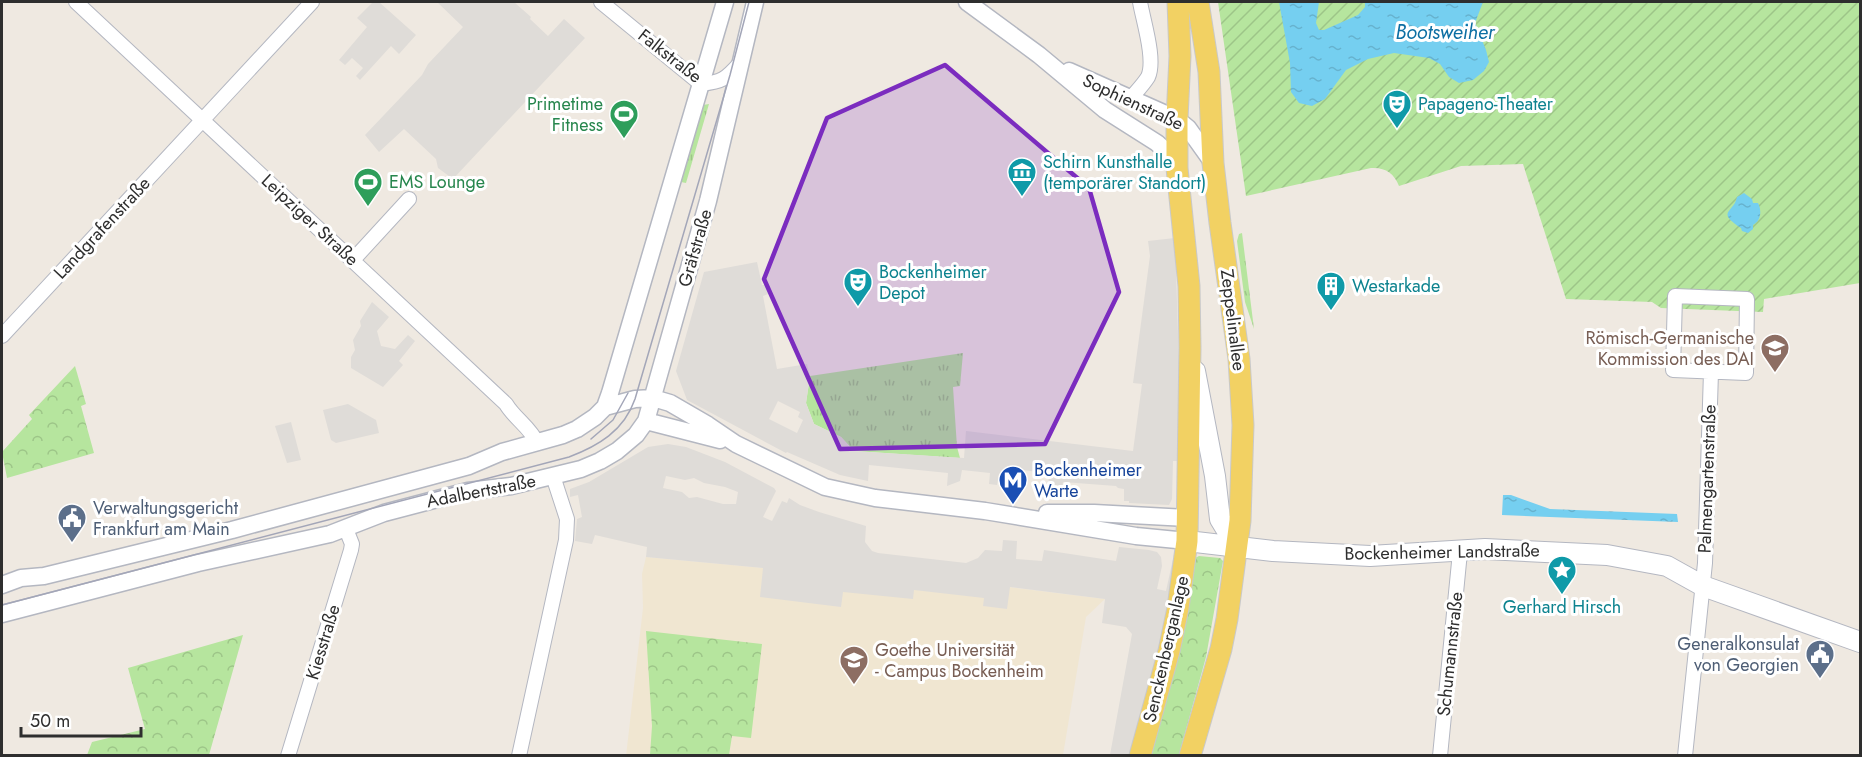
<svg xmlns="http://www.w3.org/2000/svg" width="1862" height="757" font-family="Jost,sans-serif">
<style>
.education{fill:#f0e6d1}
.grass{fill:url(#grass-tufts)}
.park{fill:url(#park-crowns)}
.garden{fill:url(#garden-furrows)}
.plaza{fill:#dfdcd8;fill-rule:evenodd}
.water{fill:url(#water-ripples)}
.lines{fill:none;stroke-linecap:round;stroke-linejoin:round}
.minor-casing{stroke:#b4b7c1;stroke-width:16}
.tertiary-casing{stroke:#b4b7c1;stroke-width:19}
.secondary-casing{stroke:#b4b7c1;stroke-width:22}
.primary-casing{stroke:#c9c9c9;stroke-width:23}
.minor{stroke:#fff;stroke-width:14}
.tertiary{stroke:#fff;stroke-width:16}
.secondary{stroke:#fff;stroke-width:20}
.primary{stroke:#f2d163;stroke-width:21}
.tram{stroke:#a3a6b8;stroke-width:1.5}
.marked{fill:#7b2cbf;fill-opacity:0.2;stroke:#7b2cbf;stroke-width:4.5;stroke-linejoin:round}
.labels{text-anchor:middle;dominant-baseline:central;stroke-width:6;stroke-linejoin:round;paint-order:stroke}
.street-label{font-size:18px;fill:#2e2e2e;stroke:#fff}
.leisure-label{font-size:18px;fill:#27864d;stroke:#fff;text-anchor:end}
.culture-label{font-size:18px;fill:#0d838f;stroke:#fff;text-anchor:start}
.education-label{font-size:18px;fill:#785e54;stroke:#fff;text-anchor:end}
.transit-label{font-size:18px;fill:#164399;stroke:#fff;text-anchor:start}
.service-label{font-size:18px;fill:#4e5e75;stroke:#fff;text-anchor:start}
.water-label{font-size:20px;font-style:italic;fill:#0d6fa3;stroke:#fff}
</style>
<defs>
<pattern id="grass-tufts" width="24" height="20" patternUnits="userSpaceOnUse" patternTransform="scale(1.5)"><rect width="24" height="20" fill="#b6e59e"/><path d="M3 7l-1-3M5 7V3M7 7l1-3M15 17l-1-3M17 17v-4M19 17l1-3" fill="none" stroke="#9dc588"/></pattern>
<pattern id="park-crowns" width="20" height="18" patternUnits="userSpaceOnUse" patternTransform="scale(1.5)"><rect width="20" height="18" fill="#b6e59e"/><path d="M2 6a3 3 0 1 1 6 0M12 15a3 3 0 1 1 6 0" fill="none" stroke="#9dc588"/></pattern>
<pattern id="garden-furrows" width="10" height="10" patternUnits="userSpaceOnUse" patternTransform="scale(1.5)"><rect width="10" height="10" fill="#b6e59e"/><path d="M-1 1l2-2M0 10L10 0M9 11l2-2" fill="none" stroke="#9dc588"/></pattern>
<pattern id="water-ripples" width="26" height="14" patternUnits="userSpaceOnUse" patternTransform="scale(1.5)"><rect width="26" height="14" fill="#75cff0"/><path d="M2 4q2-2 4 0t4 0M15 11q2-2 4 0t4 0" fill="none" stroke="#66b2ce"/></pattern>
</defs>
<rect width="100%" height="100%" fill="#efe9e1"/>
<!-- education -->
<path class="education" d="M646 557 763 568 1009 587 1105 599 1086 617 1063 755 626 756 643 608 642 574Z"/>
<!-- grass -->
<path class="grass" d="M709 104 686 183 681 182 703 105Z
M1242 233 1254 329 1245 302 1237 241 1239 234Z
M963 353 960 386 953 387 957 447 960 458 854 451 841 437 814 424 806 403 810 376Z"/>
<!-- park -->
<path class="park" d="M75 366 86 404 81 406 94 453 7 478 2 452 32 419 29 415Z
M1199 556 1220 558 1223 561 1206 657 1179 755 1147 756 1195 558Z
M646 631 762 644 751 738 732 736 729 755H650L652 726Z
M243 635 209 755H87L92 742 145 729 128 668Z"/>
<!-- garden -->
<path class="garden" d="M1218 2H1860V283L1764 299 1763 312 1661 308 1652 302 1566 299 1523 164 1461 166 1399 186C1394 173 1385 167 1371 168L1246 196Z"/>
<!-- plaza -->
<path class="plaza" d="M373 2H379L416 35 399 54 391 46 360 80 356 76 363 68 352 58 345 65 339 60 367 27 357 18Z
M437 2H514L531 17 530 19 548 36 564 19 585 38 453 179 438 168 436 159 404 129 379 152 365 135 422 75 428 64 463 27Z
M1175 238 1181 429 1180 461H1173L1172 499 1169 505 1129 503V501H1124V489L1118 488 1116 486 1063 482 1061 494 1056 493 1048 490 1049 473 1021 470 1019 487 1010 486V475L999 474 997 485 989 484 990 473 962 470 960 481 947 486 948 473 869 465 868 481 840 475 787 452 786 453 687 400 676 371 704 272 757 262 762 285H766L768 294 763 296 777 369 807 364 810 376 806 403 814 424 841 437 854 451 964 458 966 431 1133 451 1142 384 1133 383 1150 256 1148 241ZM778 401 800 412 798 417 803 420 797 433 769 419Z
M372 302 389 317 377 331 381 346 395 349 408 335 415 341 399 361 403 365 383 387 351 368V357L355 350 353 340 361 326 360 321Z
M348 404 376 420 379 433 336 443 331 440 323 410Z
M291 422 301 460 287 463 275 426Z
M668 444 686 447 725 462 774 488 776 491 763 517 772 521 782 501 787 503 789 498 800 505 819 512 866 526 865 542 872 551 878 553 966 563 978 558 985 550 1002 551 1003 540 1017 541 1016 559 1042 561 1044 550 1116 561 1119 547 1149 550 1157 552 1161 557 1162 566 1157 589 1166 591 1176 545 1181 546 1142 755H1110L1132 634 1126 627 1102 623 1105 599 1010 587 1007 609 983 606 984 598 914 590 913 599 843 592 841 607 760 597 763 568 646 557 647 547 595 535 592 544 575 541 577 519 582 517 578 495 570 497V489L589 482 648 447ZM666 476 685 480 694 478 704 483 725 487 738 492 736 504H723L697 497 689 498 682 492 663 488Z"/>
<!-- water -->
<path class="water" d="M1279 2H1319L1316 23 1319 30H1324L1358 15 1365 7V2H1483L1475 23 1486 50 1489 62 1484 71 1473 80 1459 83 1449 77 1440 64 1429 58 1394 53 1368 59 1346 70 1325 99 1312 106 1299 103 1291 92 1290 63Z
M1744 193 1752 199 1753 203H1758C1762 211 1761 221 1753 225V229L1748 233 1742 231 1741 228C1715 211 1734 213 1737 197Z
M1503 495H1511L1550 509 1677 514 1678 522 1502 515Z"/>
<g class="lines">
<!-- minor casing -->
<g class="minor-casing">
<path id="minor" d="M76 2 506 404C514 418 531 428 537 443
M601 2 701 84C722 82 726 79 740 63
M1130 99C1136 92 1143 85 1148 77 1156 60 1143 20 1140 2
M353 260 409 199
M1675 296 1747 299 1746 373 1673 370Z
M2 336 312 2
M288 756 351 550 352 544 346 529
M519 756 566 540 567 519 553 476
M1440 756 1460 552
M1685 756 1705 563 1711 372"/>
</g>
<!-- tertiary casing -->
<g class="tertiary-casing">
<path id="tertiary" d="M967 2 1039 55 1105 110 1157 143 1170 155 1177 168
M1069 71 1177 119 1188 128 1213 163
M605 407 635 399 653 398 670 403 708 425 736 444 825 487 875 498 985 511 1136 536 1187 541
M646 421 720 440
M1047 513H1094L1187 518
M2 585 21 578 44 576 232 530 469 466 502 452 563 435 577 429 595 417 605 407 610 393 725 2
M2 614 198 563 330 534 384 513 468 491 511 486 581 469 600 461 617 451 636 435 646 421 708 201 755 2"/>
</g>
<!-- secondary casing -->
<g class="secondary-casing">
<path id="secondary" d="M1195 371 1215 476 1220 519 1237 547
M1187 541 1273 551 1370 556 1485 549 1607 555 1667 566 1703 586 1860 642"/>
</g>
<!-- primary casing -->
<g class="primary-casing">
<path id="primary" d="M1140 756 1169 651 1178 608 1187 541 1190 348 1189 286 1177 168V119L1180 56 1178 2
M1190 756 1221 649 1227 619 1240 521 1243 425 1239 359 1220 223 1213 163 1209 72 1198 2"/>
</g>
<!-- minor -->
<use href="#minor" class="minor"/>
<!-- tertiary -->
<use href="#tertiary" class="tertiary"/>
<!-- secondary -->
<use href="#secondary" class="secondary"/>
<!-- primary -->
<use href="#primary" class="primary"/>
<!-- tram -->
<path class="tram" d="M591 439 613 420 628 393
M2 605 569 457C598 446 624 431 635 399L730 75 749 2"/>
</g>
<!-- marked area -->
<path class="marked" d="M945 65 1089 188 1119 292 1045 444 840 449 764 279 827 118Z"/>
<!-- icons -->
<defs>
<g id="theatre-pin" transform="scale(1.5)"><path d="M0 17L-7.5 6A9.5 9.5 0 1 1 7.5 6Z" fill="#0f9aa8" stroke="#fff"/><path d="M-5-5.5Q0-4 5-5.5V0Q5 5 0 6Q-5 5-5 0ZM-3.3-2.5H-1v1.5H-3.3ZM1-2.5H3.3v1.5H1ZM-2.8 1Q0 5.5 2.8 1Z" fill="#fff"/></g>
<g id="stadium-pin" transform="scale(1.5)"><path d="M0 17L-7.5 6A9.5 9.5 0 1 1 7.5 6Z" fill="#2e9e5b" stroke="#fff"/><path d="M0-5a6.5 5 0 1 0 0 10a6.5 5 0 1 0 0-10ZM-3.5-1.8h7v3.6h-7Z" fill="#fff"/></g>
<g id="museum-pin" transform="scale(1.5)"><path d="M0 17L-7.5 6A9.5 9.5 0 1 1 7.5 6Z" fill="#0f9aa8" stroke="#fff"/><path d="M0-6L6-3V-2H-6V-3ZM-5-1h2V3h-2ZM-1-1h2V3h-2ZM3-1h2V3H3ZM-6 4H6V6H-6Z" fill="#fff"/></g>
<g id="building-pin" transform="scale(1.5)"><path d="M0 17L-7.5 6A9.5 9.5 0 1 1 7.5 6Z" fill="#0f9aa8" stroke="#fff"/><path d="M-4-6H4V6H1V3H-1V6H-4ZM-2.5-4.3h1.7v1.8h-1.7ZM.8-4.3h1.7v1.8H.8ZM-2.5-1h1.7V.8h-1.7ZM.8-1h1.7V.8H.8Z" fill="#fff"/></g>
<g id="university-pin" transform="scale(1.5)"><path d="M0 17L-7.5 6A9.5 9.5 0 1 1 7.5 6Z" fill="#8d6e63" stroke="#fff"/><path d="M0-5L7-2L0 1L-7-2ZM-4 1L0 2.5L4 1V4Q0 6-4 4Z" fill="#fff"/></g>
<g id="metro-pin" transform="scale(1.5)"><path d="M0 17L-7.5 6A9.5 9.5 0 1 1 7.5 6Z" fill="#1a4fb4" stroke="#fff"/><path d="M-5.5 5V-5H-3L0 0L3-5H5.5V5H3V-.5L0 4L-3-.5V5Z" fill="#fff"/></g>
<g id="civic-pin" transform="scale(1.5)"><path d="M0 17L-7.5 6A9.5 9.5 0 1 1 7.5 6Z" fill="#5c6f8a" stroke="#fff"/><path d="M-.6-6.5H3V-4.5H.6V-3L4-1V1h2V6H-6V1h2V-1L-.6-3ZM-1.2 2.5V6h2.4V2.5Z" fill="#fff"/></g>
<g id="sight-pin" transform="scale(1.5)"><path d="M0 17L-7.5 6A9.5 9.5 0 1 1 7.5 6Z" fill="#0f9aa8" stroke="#fff"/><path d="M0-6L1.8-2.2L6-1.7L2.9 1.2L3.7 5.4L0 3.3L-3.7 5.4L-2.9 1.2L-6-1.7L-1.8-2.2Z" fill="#fff"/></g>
</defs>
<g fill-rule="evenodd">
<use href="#theatre-pin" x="1397" y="104"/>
<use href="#stadium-pin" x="624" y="114"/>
<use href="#museum-pin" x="1022" y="172"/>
<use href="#stadium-pin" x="368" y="182"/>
<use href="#theatre-pin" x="858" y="282"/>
<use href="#building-pin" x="1331" y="286"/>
<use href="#university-pin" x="1775" y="348"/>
<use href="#metro-pin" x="1013" y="480"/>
<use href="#civic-pin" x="72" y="518"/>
<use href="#sight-pin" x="1562" y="570"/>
<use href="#civic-pin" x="1820" y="654"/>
<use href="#university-pin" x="854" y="660"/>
</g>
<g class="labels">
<!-- street labels -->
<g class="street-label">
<text transform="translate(670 56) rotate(38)">Falkstraße</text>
<text transform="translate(1133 102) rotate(25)">Sophienstraße</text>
<text transform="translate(310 220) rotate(43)">Leipziger Straße</text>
<text transform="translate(102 228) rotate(-47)">Landgrafenstraße</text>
<text transform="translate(695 248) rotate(-74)">Gräfstraße</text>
<text transform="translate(1233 320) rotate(83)">Zeppelinallee</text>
<text transform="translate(1707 479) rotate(-88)">Palmengartenstraße</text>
<text transform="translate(481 491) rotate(-11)">Adalbertstraße</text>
<text transform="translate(1442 552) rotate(-1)">Bockenheimer Landstraße</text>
<text transform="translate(323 642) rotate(-73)">Kiesstraße</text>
<text transform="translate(1166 649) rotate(-77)">Senckenberganlage</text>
<text transform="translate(1450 654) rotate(-84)">Schumannstraße</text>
</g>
<!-- leisure labels -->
<g class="leisure-label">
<text x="603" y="104">Primetime<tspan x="603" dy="21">Fitness</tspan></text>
<text x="389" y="182" text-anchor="start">EMS Lounge</text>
</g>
<!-- culture labels -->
<g class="culture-label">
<text x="1418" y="104">Papageno-Theater</text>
<text x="1043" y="162">Schirn Kunsthalle<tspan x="1043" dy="21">(temporärer Standort)</tspan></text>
<text x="879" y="272">Bockenheimer<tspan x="879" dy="21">Depot</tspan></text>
<text x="1352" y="286">Westarkade</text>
<text x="1562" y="607" text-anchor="middle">Gerhard Hirsch</text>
</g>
<!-- education labels -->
<g class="education-label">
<text x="1754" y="338">Römisch-Germanische<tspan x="1754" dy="21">Kommission des DAI</tspan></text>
<text x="875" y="650" text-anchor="start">Goethe Universität<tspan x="875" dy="21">- Campus Bockenheim</tspan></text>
</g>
<!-- transit labels -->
<g class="transit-label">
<text x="1034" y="470">Bockenheimer<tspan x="1034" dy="21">Warte</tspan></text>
</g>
<!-- service labels -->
<g class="service-label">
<text x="93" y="508">Verwaltungsgericht<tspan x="93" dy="21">Frankfurt am Main</tspan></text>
<text x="1799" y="644" text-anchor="end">Generalkonsulat<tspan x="1799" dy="21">von Georgien</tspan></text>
</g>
<!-- water labels -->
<g class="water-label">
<text x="1445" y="32">Bootsweiher</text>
</g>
</g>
<!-- border -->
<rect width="1862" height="757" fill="none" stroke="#2e2e2e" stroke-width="6"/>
<!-- scale -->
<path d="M21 727v9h120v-9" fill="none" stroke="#2e2e2e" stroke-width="3"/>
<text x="30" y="727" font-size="18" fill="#2e2e2e" stroke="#ffffff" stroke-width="4.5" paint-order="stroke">50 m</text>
</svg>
